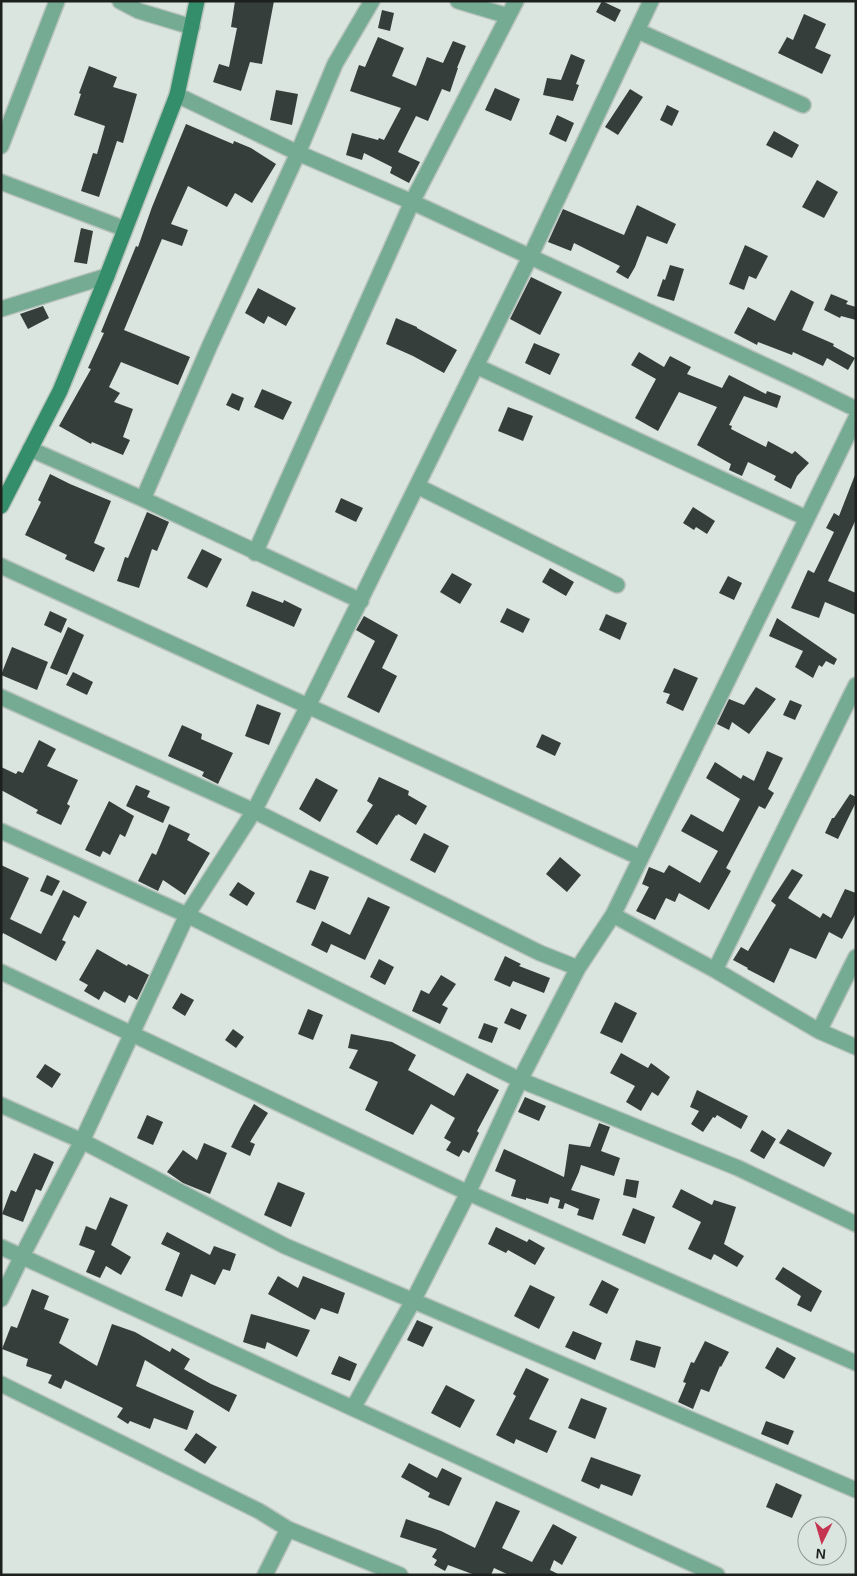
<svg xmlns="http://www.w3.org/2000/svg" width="857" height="1576" font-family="Arial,sans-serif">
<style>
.building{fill:#353e3a}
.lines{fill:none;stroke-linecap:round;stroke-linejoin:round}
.street-casing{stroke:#b8c2bd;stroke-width:18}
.secondary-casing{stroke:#b8c2bd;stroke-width:18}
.street{stroke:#75ab92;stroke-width:15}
.secondary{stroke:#348e6b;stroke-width:15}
</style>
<rect width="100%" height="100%" fill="#dae5e0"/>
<!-- building -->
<path class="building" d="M235 1H274L262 64 250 62 241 91 213 82 219 64 229 67 237 28 231 27Z
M602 1 621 10 615 22 596 12Z
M382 10 394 13 390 31 378 28Z
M804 14 826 24 815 48 831 55 822 74 778 53 787 37 793 40Z
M378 37 404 48 392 76 416 86 427 57 443 63 453 41 466 46 457 68H458L450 92 442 89 428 121 416 116 398 152 420 162 409 183 390 173 392 167 364 153 362 160 346 155 352 133 378 140 379 138 384 140 401 108 350 91 359 65 365 67Z
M571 54 585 60 576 84 579 85 573 101 543 95 547 78 561 80Z
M89 66 117 77 113 87 137 94 123 143 117 141 99 197 81 191 93 153 97 154 105 126 74 115 81 94 79 93Z
M495 88 520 99 511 121 485 110Z
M630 89 643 97 618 135 605 127Z
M276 90 298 94 292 125 270 120Z
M667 105 679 111 672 126 660 120Z
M557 115 574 123 566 142 549 134Z
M186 124 233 144 234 141 251 148 276 164 252 203 235 193 227 207 188 186 171 224 188 230 182 246 162 239 124 330 190 357 178 385 121 362 109 387 120 393 114 402 133 409 123 437 130 440 123 455 92 442 91 444 59 426 91 369 88 368 104 333 101 332 136 246 138 247 152 207Z
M774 131 799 145 792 158 766 145Z
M817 180 838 192 824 218 802 207Z
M637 205 676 224 667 244 647 236 635 267 628 279 616 272 620 266 574 243 571 251 548 242 563 209 624 235Z
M81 228 93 231 87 264 74 262Z
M745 245 768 256 756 279 749 276 744 290 729 284Z
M670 265 684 269 674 301 657 296 663 279 665 280Z
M531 277 562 292 540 335 510 319Z
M258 288 296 308 286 326 268 316 264 324 245 313Z
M791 290 814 302 802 330 834 344 833 346 855 358 848 370 827 358 823 366 793 352 792 355 758 342 757 345 734 333 748 307 775 321Z
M831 294 848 301 846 304 856 307V320L841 316 840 318 824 310Z
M43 306 49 318 28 329 20 314Z
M396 318 417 327V328L457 350 444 373 413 356 386 344Z
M534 343 560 354 550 375 525 363Z
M639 352 664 367 670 356 691 367 687 374 722 388 729 375 766 394 767 391 781 396 777 408 744 396 729 425 732 426 731 429 766 447 768 441 792 454 795 451 809 463 797 476 791 489 774 480 776 476 748 462 742 476 729 470 731 464 697 445 717 407 679 392 658 431 635 418 656 379 631 365Z
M262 389 292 402 283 420 254 407Z
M232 393 244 398 239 411 226 405Z
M508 407 533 416 523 441 498 431Z
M50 474 70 484 111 501 94 543 105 548 94 572 65 559 67 555 25 535 41 502 38 500Z
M855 475 856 519 828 581 856 593V615L825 602 819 618 791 608 808 570 814 573 834 532 826 528 834 513 839 516Z
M341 498 363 508 356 522 335 512Z
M693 507 715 521 707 534 696 527 694 530 683 523Z
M147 512 169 522 157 551 152 549 139 588 117 581 125 557 128 558Z
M202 549 222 559 207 588 187 578Z
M550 568 574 582 566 596 542 582Z
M452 573 472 584 460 604 440 592Z
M728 576 742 583 734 600 719 593Z
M252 591 283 603 284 600 302 609 294 627 246 606Z
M507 608 530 619 523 633 500 622Z
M50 611 67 619 61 633 44 625Z
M606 614 627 623 620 640 599 630Z
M364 616 398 635 382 668 397 676 379 713 347 697 375 641 356 630Z
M777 618 837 659 834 665 826 661 822 667 819 665 813 678 795 667 803 651 769 636Z
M68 627 84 635 67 675 50 668Z
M12 647 48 662 37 690 1 675Z
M674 668 698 678 683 711 666 703 670 694 663 692Z
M73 672 93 682 87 695 66 685Z
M756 687 776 699 749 734 732 722 729 730 717 724 729 699 744 705Z
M790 700 802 705 795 720 783 715Z
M257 704 281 713 269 745 245 736Z
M182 725 202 734 201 739 233 753 218 784 202 776 204 772 168 756Z
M542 734 561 743 555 756 536 747Z
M39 740 56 749 47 766 78 780 67 804 70 806 61 825 36 813 38 810 1 790V767L16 774 18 771 23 773Z
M767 751 783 758 768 789 774 793 765 809 759 806 726 868 731 871 709 910 679 893 675 902 666 898 655 920 636 911 649 887 642 884 649 867 664 873 669 865 700 883 718 851 681 831 691 814 723 832 740 799 706 778 715 762 741 779 743 775 754 781Z
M379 777 409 791 408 795 427 806 416 825 398 814 397 816 396 815 377 845 356 832 373 805 367 801Z
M316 778 338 790 320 822 299 809Z
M136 785 150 791 147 797 170 807 163 823 126 806Z
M850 794 856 797V802L838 839 825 833 832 818H834Z
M109 801 134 816 125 837 120 834 110 855 103 851 100 857 85 850Z
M169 824 190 834 187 840 210 853 185 895 163 880 158 891 138 881 152 853 156 855Z
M424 833 449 846 435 873 410 860Z
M560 857 581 875 567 892 546 874Z
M1 865 29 878 10 919 41 934 63 890 87 902 79 918 74 915 62 940 66 942 56 961 3 933 1 937Z
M792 869 803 875 788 898 820 918 823 913 831 918 845 889 856 893V913L842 939 829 932 816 959 790 948 774 983 747 969 748 968 733 960 741 947 748 951 776 905 771 901Z
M310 870 329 877 315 910 296 902Z
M47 875 60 881 52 896 40 891Z
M238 882 255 893 247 906 229 895Z
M368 897 390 907 365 960 331 944 327 953 311 945 322 921 350 935Z
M97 949 127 966 128 964 149 975 137 1000 129 995 125 1003 104 991 99 1000 84 991 88 985 79 980Z
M505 956 521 964 519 966 550 978 544 993 513 981 510 987 494 980Z
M379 959 394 967 385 985 370 977Z
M441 975 456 984 442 1005 448 1008 440 1024 412 1011 421 990 429 994Z
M181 993 194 1000 185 1016 172 1008Z
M615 1002 637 1013 622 1043 600 1033Z
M511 1008 527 1015 520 1030 504 1023Z
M308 1009 323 1015 313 1040 298 1034Z
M484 1023 498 1028 492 1043 478 1038Z
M233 1029 244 1037 236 1048 225 1040Z
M351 1034 392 1042 416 1055 408 1070 454 1096 467 1073 499 1090 477 1131 479 1133 469 1153 463 1150 459 1157 446 1150 451 1142 444 1138 455 1118 431 1104 413 1135 365 1110 378 1082 349 1068 358 1050 348 1048Z
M621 1053 648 1068 651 1063 670 1077 658 1096 652 1092 641 1111 626 1102 635 1086 610 1073Z
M45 1064 61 1074 52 1088 36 1077Z
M697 1090 748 1116 741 1129 717 1115 715 1118 713 1117 703 1132 691 1124 699 1111 690 1107Z
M525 1097 546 1106 539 1121 518 1112Z
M254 1104 268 1113 250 1142 255 1144 250 1156 231 1147 241 1127Z
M147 1115 163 1122 153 1145 137 1138Z
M599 1123 610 1127 601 1151 620 1158 614 1176 581 1165 579 1172 571 1190 600 1199 593 1220 577 1215 579 1209 565 1203 563 1209 558 1208 560 1200 550 1197 548 1204 526 1198V1200L511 1196 516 1180 495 1171 504 1149 564 1177 569 1144 590 1147Z
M788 1129 832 1153 824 1167 779 1143Z
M762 1130 776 1139 764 1159 750 1151Z
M204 1143 227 1153 210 1194 183 1183 167 1172 183 1150 197 1160Z
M34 1153 54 1162 41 1191 36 1189 23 1222 2 1214 11 1190 16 1192Z
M626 1179 639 1181 636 1198 623 1195Z
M278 1182 305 1193 291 1227 264 1215Z
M681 1189 712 1205 714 1200 736 1207 724 1244 744 1256 737 1267 714 1254 711 1260 688 1249 701 1222 672 1207Z
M110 1197 128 1205 111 1245 131 1257 121 1275 106 1266 100 1278 86 1272 95 1251 79 1245 86 1226 96 1230Z
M633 1208 655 1217 645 1244 622 1235Z
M496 1227 527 1242 529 1239 545 1248 535 1265 508 1250 506 1253 488 1244Z
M167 1232 210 1255 214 1246 236 1254 230 1271 223 1269 215 1285 191 1274 182 1297 165 1290 180 1253 161 1244Z
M783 1267 822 1291 811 1312 797 1305 801 1296 775 1279Z
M278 1276 298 1288 303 1276 345 1293 338 1314 321 1308 315 1320 268 1294Z
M602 1280 619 1289 607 1314 589 1305Z
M530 1285 555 1297 539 1329 514 1316Z
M32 1289 49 1296 44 1309 69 1319 59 1343 97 1366 112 1324 135 1332 170 1352 172 1348 190 1359 184 1369 211 1384 237 1395 229 1412 145 1360 136 1386 194 1411 187 1430 154 1418 150 1429 130 1421 128 1424 117 1417 123 1408 65 1380 61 1389 48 1383 52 1375 26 1366 28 1359 2 1349 11 1326 17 1328Z
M251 1314 310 1330 297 1357 267 1342 265 1349 243 1342Z
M417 1320 433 1327 423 1347 407 1340Z
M573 1331 602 1343 595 1360 565 1347Z
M636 1340 661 1347 655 1368 630 1360Z
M705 1341 729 1352 721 1367 720 1366 709 1392 701 1389 693 1409 678 1402 686 1383 683 1382 691 1362 694 1363Z
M777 1347 796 1358 784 1379 765 1368Z
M339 1356 357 1364 350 1381 331 1374Z
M526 1368 549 1379 529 1419 557 1431 547 1453 516 1439 514 1444 496 1435 516 1396 513 1394Z
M446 1385 475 1400 460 1428 431 1413Z
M581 1398 607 1408 595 1439 568 1428Z
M766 1421 794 1431 788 1445 761 1434Z
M196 1433 217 1447 205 1464 184 1450Z
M591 1457 641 1475 632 1496 601 1484 599 1489 581 1481Z
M409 1463 437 1478 442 1468 462 1478 449 1506 428 1497 430 1493 401 1477Z
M776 1483 802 1495 792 1518 766 1507Z
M496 1501 520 1511 502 1548 532 1562 553 1524 577 1537 562 1565 554 1560 550 1570 560 1575H509L494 1568 491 1575H475L448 1565 445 1571 434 1565 437 1560 432 1557 437 1549 400 1537 406 1519 441 1531 475 1548Z"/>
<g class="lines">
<!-- street casing -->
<g class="street-casing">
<path id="street" d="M120 1 139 11 192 27
M458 1 508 16
M638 31 803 105
M177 95 298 153 412 202 805 384 856 409
M1 146 57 1
M1 182 125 229
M1 309 107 276
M476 366 806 518
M30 449 143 499 361 601
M417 486 617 585
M143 499 210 345 298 153 335 64 372 1
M255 553 412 202 516 1
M1 566 641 858
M1 697 254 811 540 953 578 968 613 915 715 970 819 1031 856 1047
M1 831 187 915 520 1080 738 1168 856 1224
M613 915 856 418
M715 970 856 685
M1 972 464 1191 856 1363
M819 1031 856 957
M1 1105 82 1141 285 1246 856 1490
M1 1247 717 1575
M1 1299 22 1256 82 1141 187 915 254 811 308 706 530 257 651 1
M1 1384 259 1511 288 1529 400 1575
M353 1408 413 1301 468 1193 520 1080 578 968
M265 1575 288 1529"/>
</g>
<!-- secondary casing -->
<g class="secondary-casing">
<path id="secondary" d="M1 506 60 391 107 276 177 95 197 1"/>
</g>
<!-- street -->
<use href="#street" class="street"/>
<!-- secondary -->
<use href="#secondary" class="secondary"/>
</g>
<!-- border -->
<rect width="857" height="1576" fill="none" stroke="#1c211e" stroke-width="5"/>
<!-- north arrow -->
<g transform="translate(822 1541) rotate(185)"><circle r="24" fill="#dae5e0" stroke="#8e9792"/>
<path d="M0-4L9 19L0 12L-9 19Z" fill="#c53551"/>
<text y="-8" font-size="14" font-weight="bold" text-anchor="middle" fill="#1c211e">N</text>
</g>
</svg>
